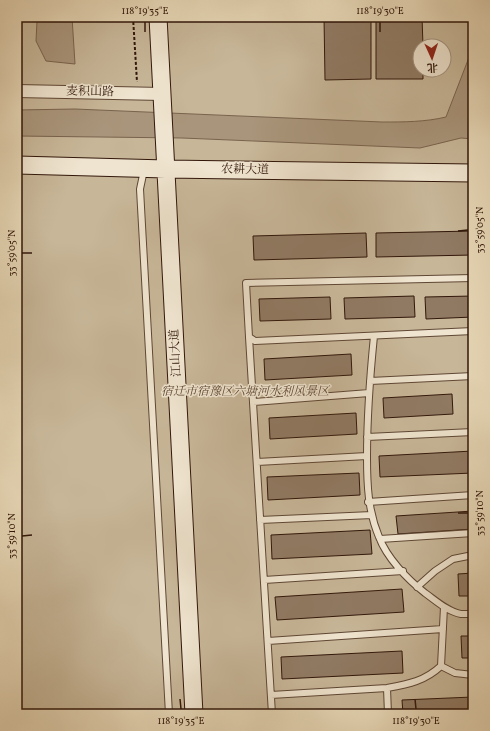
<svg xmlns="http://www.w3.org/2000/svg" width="490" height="731" font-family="Vollkorn,'Noto Serif SC',serif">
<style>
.green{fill:#c7b698;stroke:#7c6651;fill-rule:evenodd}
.water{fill:#a9957b;stroke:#79634e}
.building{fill:#907a63;stroke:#32170a}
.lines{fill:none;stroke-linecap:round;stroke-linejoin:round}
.lane-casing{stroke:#5f4735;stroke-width:8}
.street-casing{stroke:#5f4735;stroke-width:14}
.secondary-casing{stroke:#32170a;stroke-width:19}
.path{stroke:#32170a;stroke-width:2;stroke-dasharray:3 2;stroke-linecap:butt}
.lane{stroke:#efe4cf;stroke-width:6}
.street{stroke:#efe4cf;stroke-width:12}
.secondary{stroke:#efe4cf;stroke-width:17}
.ticks{fill:none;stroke:#32170a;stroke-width:1.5}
.labels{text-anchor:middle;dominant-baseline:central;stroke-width:3;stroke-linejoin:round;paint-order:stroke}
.street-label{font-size:12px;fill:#32170a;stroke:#efe4cf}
.park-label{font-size:12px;font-style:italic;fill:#5f4735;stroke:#efe4cf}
.neatline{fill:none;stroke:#32170a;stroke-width:1.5}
.ticks-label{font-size:10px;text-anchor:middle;fill:#32170a}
</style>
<rect width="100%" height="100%" fill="#e6d6b5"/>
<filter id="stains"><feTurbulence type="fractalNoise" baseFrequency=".005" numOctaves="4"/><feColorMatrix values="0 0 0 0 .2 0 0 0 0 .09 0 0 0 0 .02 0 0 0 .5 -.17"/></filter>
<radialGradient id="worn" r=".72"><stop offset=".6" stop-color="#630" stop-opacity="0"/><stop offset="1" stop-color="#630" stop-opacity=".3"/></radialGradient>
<!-- green -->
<path class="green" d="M17 17H473V714H17ZM420 46H444V70H420Z"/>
<!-- water -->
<path class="water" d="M17 17H72L75 64 46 61 36 41 37 21 17 19Z
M473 47V139L461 138 420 148 182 138 17 136V110L75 109 382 122C404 122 425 122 446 117Z"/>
<!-- building -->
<path class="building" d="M324 17H371V79L325 80Z
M376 17H422L423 46H420V70H423V79H376Z
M473 231V255L376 257V233Z
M366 233 367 257 254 260 253 236Z
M414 296 415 317 345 319 344 298Z
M473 296V317L426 319 425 297Z
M330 297 331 319 260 321 259 299Z
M351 354 352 375 265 380 264 359Z
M470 393H473V412H471Z
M452 394 453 414 384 418 383 398Z
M356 413 357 434 270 439 269 418Z
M473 451V473L380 477 379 456Z
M359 473 360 495 268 500 267 477Z
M473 511V529L398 534 396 516Z
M370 530 372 554 272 559 271 535Z
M473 573V596H459L458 574Z
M402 589 404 612 277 620 275 597Z
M461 636H473V658H462Z
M402 651 403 673 282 679 281 657Z
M473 697V714H403L402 700Z
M379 711V714H322Z"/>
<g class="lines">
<!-- lane casing -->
<g class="lane-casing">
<path id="lane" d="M144 170 140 189 169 714
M473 278 246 283 249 337 255 341 473 331
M374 336C370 376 367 416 367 457 367 484 368 511 379 537 387 558 407 579 425 593 435 600 448 612 461 614 465 614 469 614 473 614
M249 337 272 714
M370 381 473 376
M253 402 369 393
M367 437 473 432
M257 462 367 456
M368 502 473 495
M260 520 372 515
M380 539 473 533
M264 580 403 571
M417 587 435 571 453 559 473 555
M268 641 443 629
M441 666 455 673 473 675
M387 688 388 714
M271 695 387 688C409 684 425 681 441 666L444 607"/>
</g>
<!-- street casing -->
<g class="street-casing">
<path id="street" d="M17 91 162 94"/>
</g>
<!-- secondary casing -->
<g class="secondary-casing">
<path id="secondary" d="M158 17 194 714
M17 165 166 169 473 173"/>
</g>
<!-- path -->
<path class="path" d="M133 17 137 82"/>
<!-- lane -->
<use href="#lane" class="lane"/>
<!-- street -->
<use href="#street" class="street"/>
<!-- secondary -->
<use href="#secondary" class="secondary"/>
</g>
<!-- ticks -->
<path class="ticks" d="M145 22V32M380 22V32M458 231 468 230M22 253H32M458 513H468M22 536 32 535M180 699 181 709M415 699 416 709"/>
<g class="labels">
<!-- street labels -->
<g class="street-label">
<text transform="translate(90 92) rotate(1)">麦积山路</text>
<text transform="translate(245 170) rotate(1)">农耕大道</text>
<text transform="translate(176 353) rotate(-93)">江山大道</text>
</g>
<!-- park labels -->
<g class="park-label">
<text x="245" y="392">宿迁市宿豫区六塘河水利风景区</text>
</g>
</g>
<!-- margin -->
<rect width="490" height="731" fill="none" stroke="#e6d6b5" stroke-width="44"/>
<!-- north arrow -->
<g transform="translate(432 58) rotate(177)"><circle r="19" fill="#efe4cf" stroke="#a39280"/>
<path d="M0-3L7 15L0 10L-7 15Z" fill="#8f2418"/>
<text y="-6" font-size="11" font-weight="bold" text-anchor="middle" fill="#32170a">北</text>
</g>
<rect x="22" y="22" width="446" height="687" class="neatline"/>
<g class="ticks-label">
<text x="145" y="14">118°19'35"E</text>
<text x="380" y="14">118°19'30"E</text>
<text transform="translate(479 230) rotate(-90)" y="4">33°59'05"N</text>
<text transform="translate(11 253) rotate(-90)" y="4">33°59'05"N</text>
<text transform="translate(479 513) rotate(-90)" y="4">33°59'10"N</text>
<text transform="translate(11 536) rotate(-90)" y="4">33°59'10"N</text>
<text x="181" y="724">118°19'35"E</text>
<text x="416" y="724">118°19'30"E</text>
</g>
<rect width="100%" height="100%" filter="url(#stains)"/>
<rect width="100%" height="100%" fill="url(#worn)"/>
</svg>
